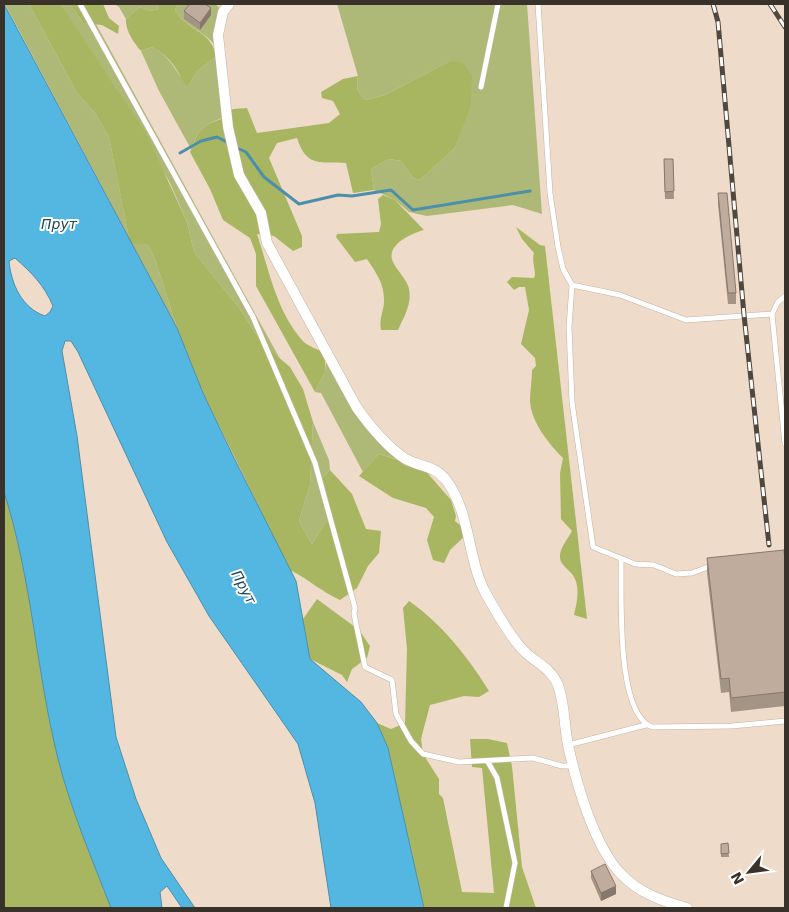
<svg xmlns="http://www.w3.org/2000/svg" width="789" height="912" font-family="'DejaVu Sans',sans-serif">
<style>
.green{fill:#aeb977}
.forest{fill:#a9b661}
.water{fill:#54b7e1;stroke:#4c8faa;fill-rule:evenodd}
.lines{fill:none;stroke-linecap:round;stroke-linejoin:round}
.stream{stroke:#4c8faa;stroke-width:3}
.lane-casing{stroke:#c5b3a2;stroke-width:6}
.street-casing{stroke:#c5b3a2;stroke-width:11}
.lane{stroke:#fff;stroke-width:5}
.street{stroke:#fff;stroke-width:10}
.rail-casing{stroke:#50473f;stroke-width:5}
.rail{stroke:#fff;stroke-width:3;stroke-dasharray:9;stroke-linecap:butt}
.wall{fill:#a49486}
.shaded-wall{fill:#86786d}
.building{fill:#bfac9c;stroke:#86786d}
.labels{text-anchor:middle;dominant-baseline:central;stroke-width:4;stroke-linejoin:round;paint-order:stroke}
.water-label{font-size:14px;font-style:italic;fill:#1e485a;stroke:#fff}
</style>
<rect width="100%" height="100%" fill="#eedbc9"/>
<!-- green -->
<path class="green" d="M5 4H29L77 93 95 113 109 137 130 242 148 245 155 259 177 328Z
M60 4H70L83 23 96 24 280 359 262 343 240 309 194 252 187 222 170 183 120 94Z
M118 4H157L159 9 150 11 140 7 126 19 119 7 116 5Z
M178 4H216L219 8 214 35 215 46C205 31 184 26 175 10Z
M337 4H527L542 214 513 205 427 216 409 212 395 200 374 190 371 169 389 159 401 161 413 178 420 180 455 148 462 128 450 61 385 95 366 100C357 93 356 87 358 76Z
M152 47C173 58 174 72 189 85L197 71 216 57 224 117 208 124 198 133 191 149 159 91 141 51Z
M326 361 399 460 379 454 363 472 321 393 315 392 325 372Z
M313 422 329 460 330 470 319 481 329 517 312 544 299 521 310 485Z"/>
<!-- forest -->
<path class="forest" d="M29 4H60L66 12 146 133 187 222 194 252 240 309 262 343 290 367 303 389 313 422 310 485 299 521 312 544 329 517 319 481 330 470 352 494 366 529 381 531 379 553 368 566 357 588 340 600C322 592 308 579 290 570L203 393 177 328 155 259 148 245 130 243 109 137 95 113 77 93Z
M70 4H103L109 18 119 26 118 34 102 25 83 23Z
M157 4H178L175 10C187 31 213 31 216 57L197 71 189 85H185C177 68 169 56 152 47L141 51C134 43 125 30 126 19L140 7 150 11 159 9Z
M450 61 463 63 472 76 471 105 455 148 420 180 413 178 401 161 389 159 371 169 374 190 353 193 346 163C320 162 306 167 297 138L277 143 269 158 302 236V247L293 251 274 236 257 234C269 270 276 310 302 340 306 346 319 349 325 354V372L315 392 256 286V254L250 238 223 220 210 189 190 152 198 133 208 124 221 119 233 109 247 108 257 133 329 123 340 114 333 101 322 98 321 92 343 79 358 76C356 87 357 93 366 100L385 95Z
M383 195 395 200 424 230C412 233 385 245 393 262 397 271 407 279 409 289 412 304 404 317 398 330H381C379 319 383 313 384 303 385 285 377 274 367 259L355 262 336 237 337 234 379 232 381 224 378 199Z
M516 227 540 245 545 246 587 619 574 615C577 603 581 585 572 574 567 568 559 564 560 555 561 546 568 539 572 531L561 519 560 473 563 458C549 444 531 422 530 401 530 391 532 381 532 370L536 366 535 358 521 344 529 310 525 287H519L514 290 507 282 512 277 534 278C537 272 531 262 534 253L522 239Z
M379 454 423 468 451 500 456 516 455 521 465 529 466 535 450 550 444 563 433 560 427 540 434 517 426 508 393 498 359 476Z
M4 492C32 579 36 670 58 759 71 810 92 859 111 908H4Z
M317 599 359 630 370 646 367 658 352 669 347 682 342 675 310 659 303 619Z
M409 601C442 624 468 657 489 691L479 697 464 696 430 705 421 739 423 754 439 779V794L443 798 462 892 494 893 482 768 472 767 470 739H488L507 743 512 766 522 867 536 908H424L388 748 377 723 391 729 405 723 407 649 403 608Z"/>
<!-- water -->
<path class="water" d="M4 4 177 328 203 393 234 458 296 581 310 659 361 702 377 723 388 748 424 908H331L315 803 298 744 209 616 167 542 78 352 71 341H65L62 351 77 436 116 737 136 799 161 858 195 908H182L167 886 160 892 162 908H111C92 859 71 810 58 759 36 670 32 579 4 492ZM15 258C32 273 44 285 53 306L50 312 45 316C22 308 11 284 9 261Z"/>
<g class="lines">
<!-- stream -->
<path class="stream" d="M237 148 246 152 264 177 299 204 338 195 352 196 391 190 413 210 530 191
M180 153 201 141 217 137 229 143"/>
<!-- lane casing -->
<g class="lane-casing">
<path id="lane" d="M80 4 253 317 315 463 355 608 354 614 365 667 392 680 396 714 411 741 423 754 459 762 533 758 562 766H573
M538 4 550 193 558 247 563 269 572 285 569 327 572 402 593 547 635 564 654 565 676 574 692 573 713 565
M481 87 498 4
M572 285 620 295 686 320 772 314
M785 296 778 302 772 314 785 444
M621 559C622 594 615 713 652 727L732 726 785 721
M568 745 646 725
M488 762 497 778 515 863 506 908"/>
</g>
<!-- street casing -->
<g class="street-casing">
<path id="street" d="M229 4 223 12 218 35 228 127 239 175 261 213 267 243 357 408C370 426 385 445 404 458 418 467 435 465 446 480 471 513 467 559 486 594 495 610 511 638 524 651 536 663 551 668 558 685 565 705 564 725 568 745 576 782 594 846 621 874 639 893 662 901 687 908"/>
</g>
<!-- lane -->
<use href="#lane" class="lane"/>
<!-- street -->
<use href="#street" class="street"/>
<!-- rail casing -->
<g class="rail-casing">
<path id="rail" d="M713 4 718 22 744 315 769 545
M770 4 785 27"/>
</g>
<!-- rail -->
<use href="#rail" class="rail"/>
</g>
<!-- wall -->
<path class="wall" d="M184 11 211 15 200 30 184 19Z
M664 159H673L674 199H665Z
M718 193 736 293V304H728L718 204Z
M707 558 785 562V706L731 712 729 692 721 693 707 573Z
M728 843 729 857H721V844Z
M591 871 616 894 601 901 591 878Z"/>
<!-- shaded-wall -->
<path class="shaded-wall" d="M211 8V15L200 30V23Z
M616 886V894L601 901V893Z"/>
<!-- building -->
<path class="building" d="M190 4H205L211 8 200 23 184 11Z
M664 159H673L674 191 665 192Z
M718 193H727L736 293H728Z
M784 550 785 562V692L731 698 729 678 721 679 707 558Z
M728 843 729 853 721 854V844Z
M605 864 616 886 601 893 591 871Z"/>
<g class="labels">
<!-- water labels -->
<g class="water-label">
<text x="59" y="224">Прут</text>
<text transform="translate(244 587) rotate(61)">Прут</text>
</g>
</g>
<!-- border -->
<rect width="789" height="912" fill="none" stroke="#39322b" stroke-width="10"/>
<!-- north arrow -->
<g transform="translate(749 872) rotate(241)" stroke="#ffffff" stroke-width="4" paint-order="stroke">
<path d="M0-4L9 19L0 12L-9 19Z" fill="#39322b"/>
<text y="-8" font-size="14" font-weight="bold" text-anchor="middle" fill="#39322b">N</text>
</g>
</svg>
